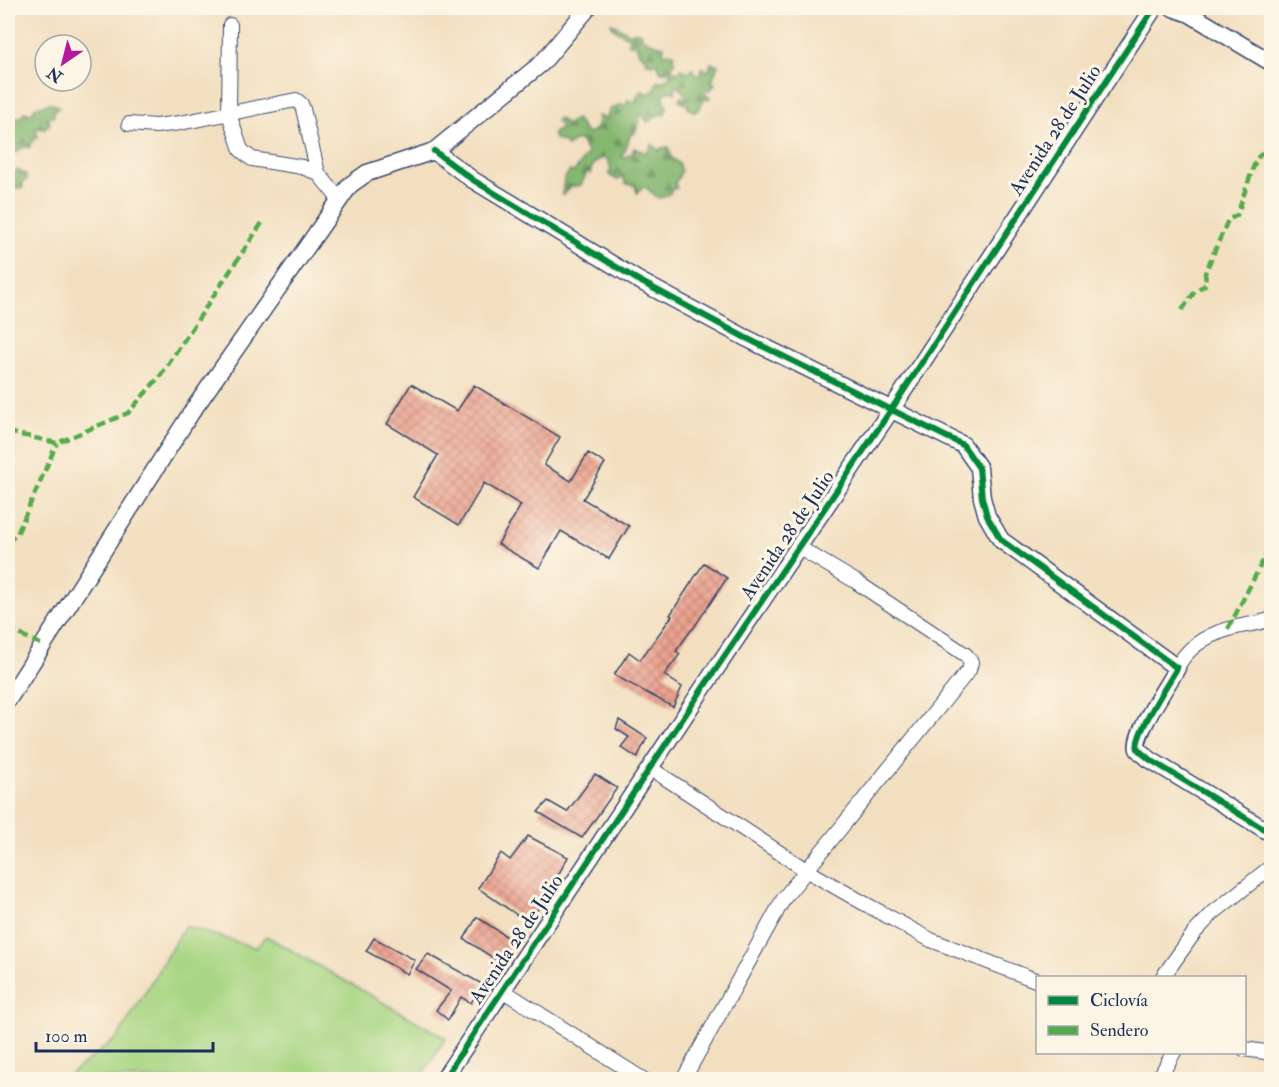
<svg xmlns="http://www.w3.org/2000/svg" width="1279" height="1087" font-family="'IM FELL Double Pica',serif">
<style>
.forest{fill:url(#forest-firs);stroke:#507368;stroke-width:1.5}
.garden{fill:#a8d683;stroke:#628270;stroke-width:1.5}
.building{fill:url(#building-cross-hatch)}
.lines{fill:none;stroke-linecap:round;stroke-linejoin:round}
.minor-casing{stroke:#3b496d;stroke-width:16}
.tertiary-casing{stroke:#3b496d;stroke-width:19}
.minor{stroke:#fff;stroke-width:14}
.tertiary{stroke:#fff;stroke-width:16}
.quiet{stroke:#52ab49;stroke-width:4.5;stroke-dasharray:9 4.5;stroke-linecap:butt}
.cycleway-casing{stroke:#fcf5e5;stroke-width:10}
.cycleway{stroke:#00873e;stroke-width:6}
.labels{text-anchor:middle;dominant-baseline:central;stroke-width:6;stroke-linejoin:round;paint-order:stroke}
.street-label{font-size:20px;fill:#1b2f5e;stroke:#fcf5e5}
</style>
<defs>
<pattern id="forest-firs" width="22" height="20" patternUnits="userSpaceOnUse" patternTransform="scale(1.5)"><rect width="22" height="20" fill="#86b771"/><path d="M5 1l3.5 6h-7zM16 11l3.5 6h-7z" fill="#6d9560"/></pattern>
<pattern id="building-cross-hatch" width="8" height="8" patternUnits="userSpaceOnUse" patternTransform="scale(1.5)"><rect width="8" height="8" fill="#eca38f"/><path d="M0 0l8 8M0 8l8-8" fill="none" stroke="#be8578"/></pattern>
</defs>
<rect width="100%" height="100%" fill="#fcf5e5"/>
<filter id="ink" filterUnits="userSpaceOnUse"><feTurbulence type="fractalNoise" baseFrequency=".0167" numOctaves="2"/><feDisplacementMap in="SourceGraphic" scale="12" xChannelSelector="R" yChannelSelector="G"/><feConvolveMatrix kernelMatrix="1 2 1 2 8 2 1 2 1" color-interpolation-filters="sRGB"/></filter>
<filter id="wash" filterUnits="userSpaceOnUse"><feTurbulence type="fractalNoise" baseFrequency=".008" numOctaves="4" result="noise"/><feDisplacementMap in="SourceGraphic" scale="24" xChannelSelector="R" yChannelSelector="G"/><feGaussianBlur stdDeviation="1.35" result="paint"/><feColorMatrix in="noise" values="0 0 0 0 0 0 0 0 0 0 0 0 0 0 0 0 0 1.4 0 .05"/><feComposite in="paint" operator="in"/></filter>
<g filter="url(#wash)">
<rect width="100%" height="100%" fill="#f2dfc0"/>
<!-- forest -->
<path class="forest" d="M612 23 623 30H626L628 34 636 31 642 34 641 37 652 43 664 46 663 52 665 54 671 52 675 54 673 59 675 62 671 67 676 73 681 69 688 72 693 69 695 73 701 75 700 70 702 67 708 72 711 63 718 65 712 81 715 84 711 89 703 92 710 98 703 100 700 108 695 112 688 108V105L679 100 681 97 686 99 688 98 678 86 675 88V93L669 91 663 94 667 108 664 115 660 114 647 122 642 114 639 117 640 122 634 134 631 133 625 151 621 155 624 158 632 153 634 148 646 153 652 144 659 151 661 148 668 147 672 158 680 165 681 172 675 184 677 188 671 190V192L664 197 658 198 644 186 637 193 635 185 626 184 623 176 618 180 609 175 611 167 606 158C596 159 592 164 590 174L588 170 581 185 570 187 564 195H562L564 179 570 171 574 172 588 153 580 140 574 141 567 147 565 143 555 139 553 133 562 128 556 121 559 118 566 125 576 119 586 133H590L597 127 598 116 607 119 609 110 621 104 625 106 628 100 636 102 637 96 642 91 647 94 654 91 657 81H663L672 74 669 72H661L657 64 647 63 646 58C637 54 639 51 636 44H630L628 43 631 39 614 29 611 24Z
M50 103 58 106 59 108 54 110V116L47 119 50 123 49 125 46 126 45 129 36 128 37 137 30 144V147L27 148 25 146 8 157V126L13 123 15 120 16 121 17 117H22L24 112 28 113 35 111 34 108Z
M17 170 26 174 27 179 22 184 23 188H15L10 184 8 185V178Z"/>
<!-- garden -->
<path class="garden" d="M185 926 256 948 266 936 446 1038 419 1079H64L118 1037Z"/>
<g id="blocks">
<!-- building -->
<path class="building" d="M411 384 457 411 474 385 560 437 544 465 571 481 588 453 605 463 583 499 629 526 609 559 561 531 539 568 498 544 521 505 484 483 459 525 413 497 438 455 387 424Z
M704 563 727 578 693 629H692L676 651 680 654 664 675 682 687 673 707 614 675 629 652 640 660 672 616 670 615Z
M619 720 647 738 637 758 621 747 629 737 616 729Z
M595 774 617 788 582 838 538 812 548 801 567 812Z
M528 836 568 857 552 886 550 884 530 924 478 888 501 853 510 860Z
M477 917 515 942 504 965 464 939Z
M374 938 415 960 407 974 366 951Z
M428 954 482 984 471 1003 461 997 448 1020 436 1010 451 991 416 969Z"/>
</g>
</g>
<g filter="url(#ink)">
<use href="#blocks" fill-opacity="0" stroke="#3b496d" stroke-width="1.5"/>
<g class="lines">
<!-- minor casing -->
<g class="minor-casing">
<path id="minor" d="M230 25 229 114 241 150 252 159 302 167 318 173 339 199
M129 124 156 126 180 123 296 100 301 104 303 109 318 173
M1177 668C1187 647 1208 635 1229 629 1243 625 1258 624 1272 619
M650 768 806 870 860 901 931 940 1038 981
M1162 978 1194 933 1213 913 1272 866
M502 990 644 1080
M1244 1049 1272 1053
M683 1080 784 898 969 670 971 662 966 655 855 581 798 547
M1158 1080 1174 1052"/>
</g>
<!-- tertiary casing -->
<g class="tertiary-casing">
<path id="tertiary" d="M1173 8 1190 14 1272 63
M434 151 473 180 638 280 744 337 963 445 979 468 982 498 987 516 1001 540 1177 668C1170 681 1132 737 1138 749 1140 752 1146 756 1149 759L1272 834
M8 700 191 413 350 185 367 173 434 151 542 63 588 8
M443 1080 703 688 891 410 1154 8"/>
</g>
<!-- minor -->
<use href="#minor" class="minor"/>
<!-- tertiary -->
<use href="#tertiary" class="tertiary"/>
<!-- quiet -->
<path class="quiet" d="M1182 310 1196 290 1204 286 1206 283 1205 273 1228 220 1237 215 1254 165 1259 156 1272 147
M8 432 57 443 128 413 161 375 264 220
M8 542 17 534 57 443
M8 629 43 645
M1228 629 1272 543"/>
<!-- cycleway casing -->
<g class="cycleway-casing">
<path id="cycleway" d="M434 151 473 180 638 280 744 337 963 445 979 468 982 498 987 516 1001 540 1177 668C1170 681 1132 737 1138 749 1140 752 1146 756 1149 759L1272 834
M443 1080 703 688 891 410 1154 8"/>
</g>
<!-- cycleway -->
<use href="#cycleway" class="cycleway"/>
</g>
</g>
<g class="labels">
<!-- street labels -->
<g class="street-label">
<text transform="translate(1055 130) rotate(-57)">Avenida 28 de Julio</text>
<text transform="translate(787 535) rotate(-56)">Avenida 28 de Julio</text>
<text transform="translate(516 939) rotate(-56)">Avenida 28 de Julio</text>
</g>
</g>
<!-- margin -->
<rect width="1279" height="1087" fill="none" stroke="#fcf5e5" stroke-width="30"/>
<!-- legend -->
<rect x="1036" y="976" width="210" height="78" fill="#fcf5e5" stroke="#a2a6af" stroke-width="1.5"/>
<rect x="1048" y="996" width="30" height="9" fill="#00873e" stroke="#a2a6af" stroke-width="1.5"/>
<text x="1090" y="1006" font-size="18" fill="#1b2f5e">Ciclovía</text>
<rect x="1048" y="1026" width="30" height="9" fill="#52ab49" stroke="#a2a6af" stroke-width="1.5"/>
<text x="1090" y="1036" font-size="18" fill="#1b2f5e">Sendero</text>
<!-- north arrow -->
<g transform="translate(63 63) rotate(215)"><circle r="28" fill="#fcf5e5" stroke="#a2a6af" stroke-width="1.5"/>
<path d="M0-4.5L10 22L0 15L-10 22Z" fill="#b5179e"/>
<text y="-9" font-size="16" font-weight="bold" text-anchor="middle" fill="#1b2f5e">N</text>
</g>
<!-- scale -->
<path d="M36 1042v9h177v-9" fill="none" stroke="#1b2f5e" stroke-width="3"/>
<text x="45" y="1042" font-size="18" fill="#1b2f5e" stroke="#fcf5e5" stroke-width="4.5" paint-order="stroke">100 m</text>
</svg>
